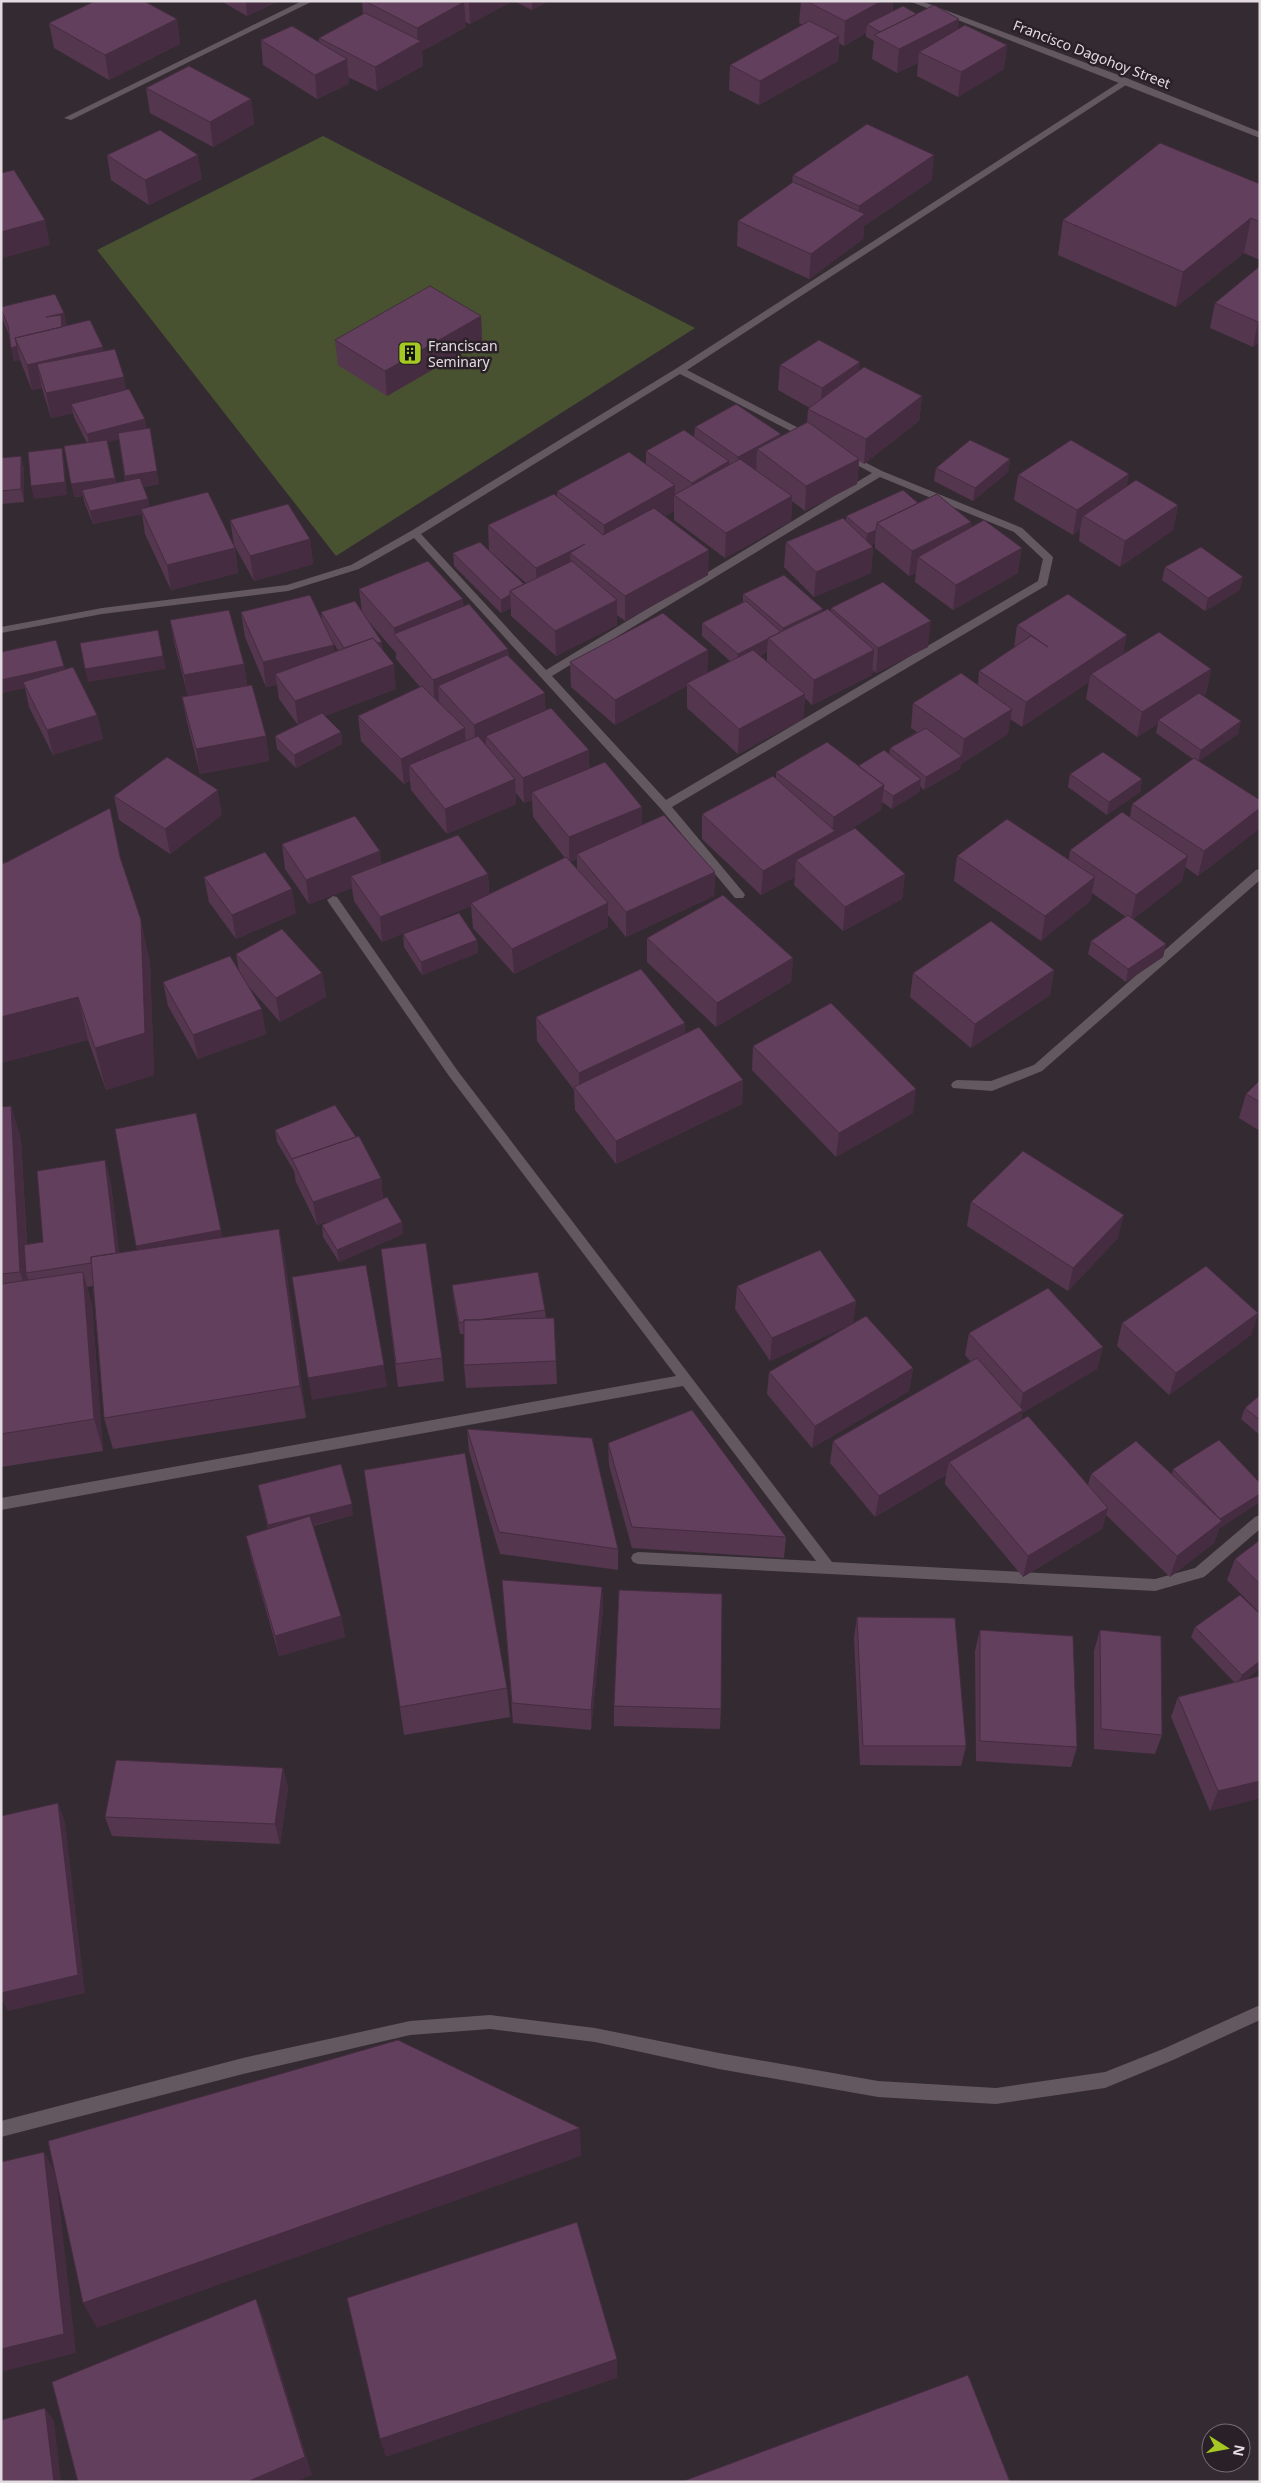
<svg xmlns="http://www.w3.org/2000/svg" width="1261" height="2483" font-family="'Noto Sans',sans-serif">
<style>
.green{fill:#485130}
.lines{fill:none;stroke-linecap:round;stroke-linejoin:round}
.service{fill:#635860;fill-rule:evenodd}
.minor{fill:#635860;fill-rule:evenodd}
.tertiary{fill:#635860;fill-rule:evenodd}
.wall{fill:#54364f;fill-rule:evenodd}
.shaded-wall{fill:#452c40}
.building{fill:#623f5c;stroke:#452c40}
.labels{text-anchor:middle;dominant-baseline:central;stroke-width:5;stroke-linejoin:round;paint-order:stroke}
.far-street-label{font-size:14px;fill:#e2dce0;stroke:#2a2128}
.far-poi-label{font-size:14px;fill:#e2dce0;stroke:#2a2128;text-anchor:start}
</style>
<rect width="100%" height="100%" fill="#342b32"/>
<!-- green -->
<path class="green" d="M323 136 695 328 336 556 97 250Z"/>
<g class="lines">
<!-- service -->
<path class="service" d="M1260 2005V2020L1173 2060 1105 2088 996 2104 878 2097 719 2069 595 2042 490 2029 410 2035 243 2074 1 2137V2121L243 2058 410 2021 490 2015 595 2028 719 2053 878 2081 996 2088 1105 2072 1163 2049Z"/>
<!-- minor -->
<path class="minor" d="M302 1H313L71 120 64 118Z
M1126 78 1129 79V83L687 370 812 435V439H806L680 374 421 534 546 670 872 473 842 457V453L845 452 882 471 1022 528 1052 556 1053 558 1047 585 672 807 743 892 745 895 743 898H735L661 809 414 538 359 569 288 591 102 614 1 633V627L102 608 287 585 351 565 411 531 677 368ZM880 477 1014 532 1043 559 1038 581 666 800 552 676Z
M1260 869V880L1042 1071 992 1091 953 1088 951 1085 953 1082 957 1080 991 1081 1034 1065 1256 870Z
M333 896 337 897 457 1070 832 1562 1155 1579 1195 1568 1255 1517 1260 1515V1529L1204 1577 1155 1591 638 1564 633 1562 631 1558 633 1554 638 1552 816 1561 683 1386 1 1510V1498L676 1376 449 1076 329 903 327 900Z"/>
<!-- tertiary -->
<path class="tertiary" d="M909 1H921L1129 79 1260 132V138Z"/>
</g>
<!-- wall -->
<path class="wall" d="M221 1H279L247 16Z
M362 1H509V3L470 24 465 22 466 27 422 51 423 66 377 91 348 77 349 84 317 99 263 65 261 40 319 42V38L363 14Z
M514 1H549L532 10Z
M801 1H893V11L917 14 958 29 1007 45 1004 69 958 97 917 76 918 63 897 73 872 59 874 41 866 37V33L844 46 839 43 838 61 759 105 729 90 730 65 803 25 799 23Z
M177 19 180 44 109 80 54 48 49 23Z
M146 88 251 99 254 124 213 147 150 113Z
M107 155 202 179 149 205 111 180Z
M793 175 932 180 864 226 863 239 809 279 737 246 738 221 792 183Z
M1260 184V260L1244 253 1176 307 1058 255 1063 220Z
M1260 266V342L1253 347 1210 328 1215 303Z
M1 307 64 313 67 326 103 352 126 390 147 429 159 484 143 487 148 499 149 507 235 548 238 573 171 590 145 534 142 514 93 524 85 504 83 496 74 497 87 443 74 417 73 413 51 418 42 388 32 390 20 360 14 361 9 335 3 320 1 312ZM119 439 125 481 116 483 107 442Z
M481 316 482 341 387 396 338 365 335 340Z
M780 365 859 370 922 396 919 421 864 464 859 461 857 484 805 511 792 501 791 521 725 558 674 520V511L664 516 708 575 625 621 617 615V625L556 656 511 616V608L501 613 454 566 453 553 524 584 526 583 489 551 488 525 557 496V491L646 464V451L694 437 695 427 781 436 807 422 808 409 810 408 778 390Z
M21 456 24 469V502L1 504V458Z
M1010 459 1008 472 973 501 934 481 936 468Z
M1018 475 1127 486 1178 505 1173 530 1120 567 1079 541 1080 530 1073 535 1014 500Z
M918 503 971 522V528L1018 573 953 610 915 582 916 573 909 576 875 548V543L871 545 873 547 871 573 814 597 784 567 786 542 846 521V516Z
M230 520 310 539 313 564 254 581 234 545Z
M1165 567 1240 590 1205 611 1162 580Z
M359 589 464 606 508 649 509 656 545 693V710L590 769 642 807V825L715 872 714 896 626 937 608 915V927L514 974 473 928 471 906 382 942 354 901 352 888 309 904 285 869 282 844 382 864 488 874 489 894 565 858 533 817 532 800 524 803 516 793V804L447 834 411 790 410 780 404 784 361 741 358 716 420 687 396 659V653L370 623 383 650 396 689 325 716 341 732 342 744 296 768 277 749 275 736 298 725 279 699 277 685 266 687 245 637 241 612 322 619 321 612 362 611ZM329 636 338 650 334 652ZM577 859V870L570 862Z
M743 594 823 612 831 611V608L928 647 876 673 873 670 872 675 812 705 805 698 803 719 738 754 687 708V686L615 725 571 687 570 662 708 650 707 673 730 661 702 636V623L743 603ZM767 652V662L760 656Z
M170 620 244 664 247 686 266 736 269 761 200 774 187 722 182 697 188 696 175 646Z
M1017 625 1123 654 1211 669 1206 694 1203 696 1241 721 1238 734 1199 761 1259 829 1198 876 1185 867 1182 881 1133 919 1166 944 1163 957 1126 982 1088 954 1091 941 1126 917 1092 893 1090 901 1041 941 954 881 957 856 1069 859 1070 850 1130 817 1132 804 1193 759 1156 733 1158 724 1137 737 1086 699 1089 682 1022 727 1010 719 1008 734 961 764 960 769 924 790 920 786 919 792 892 809 882 802 881 810 837 838 905 874 902 899 843 931 794 885 795 877 761 895 702 839V814L776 779V772L858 766 889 755 890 748 917 732 911 728 913 703 978 684 979 671 1014 648Z
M1 652 64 666 65 670 97 715 103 739 53 755 29 707 25 688 1 693Z
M1070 774 1142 779 1140 792 1107 815 1068 787Z
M114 796 222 815 170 854 119 820Z
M1 859 3 863H122L150 962 154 1075 106 1090 88 1040 1 1063Z
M204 877 296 913 236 939 209 902Z
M403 934 477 940 478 953 422 975 404 947Z
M647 938 793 958 791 982 716 1027 647 962Z
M236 954 322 973 326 997 280 1022 249 987 266 1034 198 1059 168 1006 163 982 239 971Z
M1054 970 1050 995 971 1048 910 997 913 973Z
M536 1017 685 1023V1034L743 1080 742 1104 616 1164 575 1110 574 1090 537 1041Z
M753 1046 913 1113 836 1157 752 1070Z
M1260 1080V1131L1239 1118 1246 1094Z
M11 1106 21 1140 27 1244 43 1242 105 1160 111 1184 119 1253 279 1229 285 1261 306 1418 113 1449 104 1418 93 1286 87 1287 92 1305 103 1451 1 1467V1107Z
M275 1130 381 1178 383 1198 403 1234 339 1262 323 1237 322 1225 335 1219 317 1225 296 1182 294 1171 277 1142Z
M971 1202 1118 1238 1068 1291 967 1226Z
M381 1249 442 1358 444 1381 398 1387Z
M452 1285 545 1310 546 1318H554L557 1384 466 1388 464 1365V1334H460L453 1296Z
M737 1286 856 1301 853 1323 913 1368 909 1391 812 1448 767 1394 769 1372 850 1325 770 1361 735 1309Z
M1258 1313 1251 1335 1169 1395 1117 1346 1122 1323Z
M969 1333 1103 1347 1097 1369 1022 1413 1021 1421 1088 1485 1091 1474H1172L1173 1469 1219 1440V1529L1214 1543 1170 1577 1106 1515 1102 1529 1023 1577 945 1484 946 1475 875 1517 830 1463 833 1441 971 1362 965 1355Z
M1260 1395V1435L1241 1419 1245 1408Z
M467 1429 618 1549V1570L500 1554 469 1451Z
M608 1443 786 1537 784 1558 632 1548 609 1465Z
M364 1470 507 1688 510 1717 404 1735Z
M258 1485 353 1515 313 1526 341 1616 345 1637 279 1656 251 1557 246 1536 268 1529Z
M1260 1540V1613L1227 1580 1235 1559Z
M502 1580 602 1587 603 1608 591 1730 513 1723Z
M857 1617 966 1746 961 1766 860 1765 854 1638Z
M1195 1627 1246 1679 1260 1678V1798L1210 1811 1171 1717 1178 1697 1234 1682 1191 1637Z
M980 1630 1077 1747 1071 1767 976 1761 975 1651Z
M1100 1630 1162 1735 1155 1754 1094 1749V1651Z
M614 1706 721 1709 720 1729 614 1726Z
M283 1768 288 1788 280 1844 112 1836 105 1817Z"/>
<!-- shaded-wall -->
<path class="shaded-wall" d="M246 1H279L247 16Z
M469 1H509V3L470 24Z
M532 1H549L532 10Z
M882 1H893L892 19 867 24 866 33 844 46 845 21Z
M464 2 466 27 422 51 423 66 377 91 375 67 418 43 417 28Z
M177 19 180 44 109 80 105 55Z
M959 19 957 44 919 52 918 63 897 73 899 49Z
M839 36 838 61 759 105 760 81Z
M1007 45 1004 69 958 97 961 72Z
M347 59 349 84 317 99 315 75Z
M251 99 254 124 213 147 210 122Z
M198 155 202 179 149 205 145 180Z
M934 155 932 180 864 226 863 239 809 279 811 254 858 219 859 206Z
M1251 218 1244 253 1176 307 1183 272Z
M45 220 50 245 3 258 1 251V232Z
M64 313 67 326 62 327 46 317Z
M481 316 482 341 387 396 385 371Z
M1260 321V342L1253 347 1258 322Z
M17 346 20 360 14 361 11 348Z
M103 347 107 372 37 364 42 388 32 390 27 365Z
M860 362 858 388 820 413 822 388Z
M124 377 128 402 71 404 73 413 51 418 46 393Z
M922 396 919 421 864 464 866 439Z
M145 419 147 432 90 447 87 434Z
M150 428 159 484 127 489 125 476Z
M1 430 3 439 1 445Z
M781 434 779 459 757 449 756 472 737 482 738 457Z
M62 448 64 461 67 495 34 499 31 486Z
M21 456 24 469V502L21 489Z
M859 459 857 484 805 511 806 486Z
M1010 459 1008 472 973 501 975 488Z
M729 461 728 486 692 508V483Z
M1129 474 1125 499 1083 516 1080 530 1073 535 1077 510Z
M115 478 117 491 82 490 83 496 74 497 71 484Z
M675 485V496L674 495V511L604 550V525Z
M792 496 791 521 725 558 726 533Z
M148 499 150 512 141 509 142 514 93 524 90 511Z
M1178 505 1173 530 1120 567 1125 541Z
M971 522 968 547 918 557 916 573 909 576 912 551Z
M876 530 875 543 866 547 867 534Z
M310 539 313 564 254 581 250 556Z
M585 544 570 553 571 576 537 593 536 568Z
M873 547 871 573 814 597 816 572Z
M235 548 238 573 171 590 167 565Z
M1022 548 1018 573 953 610 956 585Z
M709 550 708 575 625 621V596Z
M1243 577 1240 590 1205 611 1208 598Z
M510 595 511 608 501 613V600Z
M463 599 465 624 395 634 394 628Z
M617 600V625L556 656 555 631Z
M823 609 822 622 782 641 783 628Z
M931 621 928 647 876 673 878 648Z
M1127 635 1122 660 1091 674 1089 682 1022 727 1026 702Z
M768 639 767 652 737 667 738 654Z
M382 642 383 655 347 653Z
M334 645 336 670 275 674 277 685 266 687 263 662Z
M508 649 510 674 438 686 439 703 435 705 433 680Z
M708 650 707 675 687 683V686L615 725V700Z
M874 650 872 675 812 705 814 680Z
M163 656 166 669 88 682 85 669Z
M244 664 248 689 188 700 184 675Z
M394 664 396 689 298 726 295 701Z
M64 666 67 679 23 682 25 688 1 693V680Z
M1211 669 1206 694 1161 722 1158 720V724L1137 737 1142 712Z
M545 693 546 718 486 736V745L476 750 474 725Z
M805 694 803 719 738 754 739 729Z
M1012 709 1008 734 961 764 964 739Z
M97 715 103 739 53 755 47 730Z
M1241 721 1238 734 1198 762 1201 750Z
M465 728 466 752 409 765 410 780 404 784 401 759Z
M341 732 342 744 296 768 294 755Z
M266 736 269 761 200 774 196 749Z
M589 750 590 775 532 792V800L524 803 523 778Z
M962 756 960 769 924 790 926 777Z
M515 779 516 804 447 834 445 809Z
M921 779 919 792 892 809 893 796Z
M1142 779 1140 792 1107 815 1109 802Z
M884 785 881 810 834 840 796 860 795 877 761 895 763 871 832 833 834 817Z
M218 790 222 815 170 854 165 829Z
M642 807V832L577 854V859L569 862V837Z
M1260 808V826L1259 829 1198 876 1204 851Z
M380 851 383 876H351L352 888 309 904 306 880Z
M1188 856 1182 881 1131 920 1136 895Z
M715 872 714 896 626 937V912Z
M488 874 489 899 471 903V906L382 942 380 917Z
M905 874 902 899 843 931 845 907Z
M1095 877 1090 901 1041 941 1045 916Z
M292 889 296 913 236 939 232 915Z
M608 903V927L514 974 512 949Z
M141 920 150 962 154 1075 106 1090 95 1048Z
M477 940 478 953 422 975 421 962Z
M1166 944 1163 957 1126 982 1128 969Z
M793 958 791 982 716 1027 717 1003Z
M1054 970 1050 995 971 1048 975 1024Z
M322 973 326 997 280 1022 276 998Z
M78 997 88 1040 1 1063V1017Z
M262 1009 266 1034 198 1059 193 1035Z
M685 1023V1047L579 1093V1073Z
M743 1080 742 1104 616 1164V1141Z
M916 1089 913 1113 836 1157 839 1133Z
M11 1106 21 1140 28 1273H26L29 1281 30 1304 20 1272Z
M105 1160 111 1184 122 1282 116 1259Z
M381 1178 383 1201 317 1225 313 1202Z
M1124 1215 1118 1238 1068 1291 1073 1268Z
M402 1222 403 1234 339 1262 337 1250Z
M279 1229 285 1261 306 1418 300 1386Z
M221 1230 226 1253 142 1270 136 1246Z
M83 1272 92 1305 103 1451 94 1419Z
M856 1301 853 1324 770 1361 772 1338Z
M1258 1313 1251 1335 1169 1395 1176 1373Z
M1103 1347 1097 1369 1022 1413 1018 1432 949 1462 946 1475 875 1517 879 1496 1019 1412 1023 1393Z
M384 1365 387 1387 312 1400 308 1378Z
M913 1368 909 1391 812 1448 815 1426Z
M1260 1494V1502L1219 1529 1214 1543 1170 1577 1177 1556 1220 1519Z
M352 1504 353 1515 270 1536 268 1525Z
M1108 1508 1102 1529 1023 1577 1028 1556Z
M602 1587 603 1608 591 1730V1710Z
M341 1616 345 1637 279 1656 275 1636Z
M1260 1661V1669L1237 1686 1242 1675Z
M283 1768 288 1788 280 1844 275 1824Z
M1260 1781V1798L1210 1811 1218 1791Z
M58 1803 65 1822 85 1993 8 2011 1 1999V1993Z
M580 2128 581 2156 97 2328 83 2303Z
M44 2152 56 2174 76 2353 1 2372V2349Z
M256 2299 264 2319 312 2475 295 2482H247Z
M617 2359V2378L386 2457 380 2439Z
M45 2408 54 2421 61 2482H54Z"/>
<!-- building -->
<path class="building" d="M95 1H144L177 19 105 55 49 23Z
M365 1H462L464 2 417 28Z
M806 1H882L845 21Z
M934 5 959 19 899 49 874 35Z
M903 6 917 14 880 32 867 24Z
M365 13 421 41 375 67 319 38Z
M809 21 839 36 760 81 730 65Z
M965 25 1007 45 961 72 919 52Z
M292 26 347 59 315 75 261 40Z
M189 66 251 99 210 122 146 88Z
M867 124 934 155 859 206 793 175Z
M160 130 198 155 145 180 107 155Z
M1160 143 1260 184V222L1251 218 1183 272 1063 220Z
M14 170 45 220 1 232V173Z
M793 182 865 214 811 254 738 221Z
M1260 266V321L1258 322 1215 303Z
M430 286 481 316 385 371 335 340Z
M55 294 64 313 46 317 61 315 62 327 15 338 17 346 11 348 8 325 1 309V307Z
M90 320 103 347 27 365 15 338Z
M819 340 860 362 822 388 780 365Z
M115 349 124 377 46 393 37 364Z
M864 367 922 396 866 439 808 409Z
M129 389 145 419 87 434 71 404Z
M736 404 781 434 738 457 695 427Z
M808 422 859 459 806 486 757 449Z
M150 428 157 471 125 476 118 433Z
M684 430 729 461 692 483 646 451Z
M107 440 115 478 71 484 64 446Z
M970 440 1010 459 975 488 936 468Z
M1071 440 1129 474 1077 510 1018 475Z
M62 448 65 482 31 486 28 452Z
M629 452 675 485 604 525 557 491Z
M21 456V489L1 491V458Z
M740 459 792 496 726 533 674 495Z
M140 478 148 499 90 511 82 490Z
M1136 480 1178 505 1125 541 1083 516Z
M903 490 918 503 877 523 876 530 867 534 846 516Z
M208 492 235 548 167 565 141 509Z
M554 494 603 535 654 508 709 550 625 596 570 553 585 544 536 568 488 525Z
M937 494 971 522 912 551 877 523Z
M288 504 310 539 250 556 230 520Z
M843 518 873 547 816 572 786 542Z
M984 520 1022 548 956 585 918 557Z
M480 542 524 584 510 591V595L501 600 453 553Z
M1201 547 1243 577 1208 598 1165 567Z
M428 561 463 599 394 628 359 589Z
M572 561 617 600 555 631 510 591Z
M784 575 823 609 783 628 743 594Z
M883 582 931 621 878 648 831 608Z
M1068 594 1127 635 1026 702 979 671 1031 636 1048 647 1017 625Z
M310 595 334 645 263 662 241 612Z
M355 601 382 642 378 643 373 638 344 648 321 612Z
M746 601 781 632 738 654 702 623Z
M469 604 508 649 433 680 394 634Z
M828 609 874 650 814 680 768 638Z
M229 610 244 664 184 675 170 620Z
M663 613 708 650 615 700 570 662Z
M158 630 163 656 85 669 80 643Z
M1159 632 1211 669 1142 712 1091 674Z
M373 638 394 664 295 701 275 674Z
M56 640 64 666 1 680V652Z
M753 650 805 694 739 729 687 683Z
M507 655 545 693 474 725 438 686Z
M73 667 97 715 47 730 23 682Z
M961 673 1012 709 964 739 913 703Z
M252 685 266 736 196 749 182 697Z
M422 686 465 728 401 759 358 716Z
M1199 693 1241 721 1201 750 1158 720Z
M551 708 589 750 523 778 486 736Z
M322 713 341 732 294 755 275 736Z
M926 728 962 756 926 777 890 748Z
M478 736 515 779 445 809 409 765Z
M827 742 884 785 834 817 776 772Z
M884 750 921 779 893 796 883 789 884 785 858 766Z
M1103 752 1142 779 1109 802 1070 774Z
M167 757 218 790 165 829 114 796Z
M1194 758 1260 800V808L1204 851 1132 804Z
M605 762 642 807 569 837 532 792Z
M773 776 835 831 763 871 702 814Z
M110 808 120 857 141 920 145 1033 95 1048 78 997 1 1017V864L7 862Z
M1122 812 1188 856 1136 895 1070 850Z
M664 815 715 872 626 912 577 854Z
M355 816 380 851 306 880 282 844Z
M1007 819 1095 877 1045 916 957 856Z
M855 828 905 874 845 907 796 860Z
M458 835 488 874 380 917 351 876Z
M265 852 292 889 232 915 204 877Z
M566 857 608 903 512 949 471 903Z
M723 895 793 958 717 1003 647 938Z
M459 913 477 940 421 962 403 934Z
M1128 915 1166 944 1128 969 1091 941Z
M991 921 1054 970 975 1024 913 973Z
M282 929 322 973 276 998 236 954Z
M230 956 262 1009 193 1035 163 982Z
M641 969 685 1023 579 1073 536 1017Z
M831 1003 916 1089 839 1133 753 1046Z
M699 1027 743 1080 616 1141 574 1087Z
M1260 1080V1102L1246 1094Z
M335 1105 356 1137 292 1159 275 1130Z
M11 1106 20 1272 1 1274V1107Z
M196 1113 221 1230 136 1246 115 1129Z
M359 1136 381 1178 313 1202 292 1159Z
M1023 1151 1124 1215 1073 1268 971 1202Z
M105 1160 116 1253 91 1257V1263L26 1273 24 1245 43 1242 37 1171Z
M387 1197 402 1222 337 1250 322 1225Z
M279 1229 300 1386 104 1418 91 1257Z
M426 1243 442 1358 396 1364 381 1249Z
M820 1250 856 1301 772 1338 737 1286Z
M366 1265 384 1365 308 1378 292 1277Z
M1206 1266 1258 1313 1176 1373 1122 1323Z
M83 1272 94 1419 1 1434V1284Z
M538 1272 545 1310 478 1320H464V1322L459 1323 452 1285Z
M1048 1288 1103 1347 1023 1393 969 1333Z
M866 1316 913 1368 815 1426 769 1372Z
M554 1318 556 1361 464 1365V1320Z
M977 1358 1023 1410 879 1496 833 1441Z
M1260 1395V1420L1245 1408Z
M692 1410 786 1537 632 1527 608 1443Z
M1028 1416 1108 1508 1028 1556 949 1462Z
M467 1429 592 1438 618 1549 499 1532Z
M1219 1440 1260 1483V1494L1220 1519 1173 1469Z
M1136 1441 1222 1521 1177 1556 1091 1474Z
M465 1453 507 1688 400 1707 364 1470Z
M341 1464 352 1504 268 1525 258 1485Z
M310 1516 341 1616 275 1636 246 1536Z
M1260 1540V1584L1235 1559Z
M502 1580 602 1587 591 1710 512 1703Z
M619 1590 722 1594 721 1709 614 1706Z
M1240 1595 1260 1614V1661L1242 1675 1195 1627Z
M857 1617 955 1618 966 1746H863Z
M980 1630 1073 1636 1077 1747 980 1741Z
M1100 1630 1161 1636 1162 1735 1101 1729Z
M1259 1676 1260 1678V1781L1218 1791 1178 1697Z
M116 1760 283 1768 275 1824 105 1817Z
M58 1803 78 1975 1 1993V1816Z
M398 2040 580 2128 83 2303 48 2141Z
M44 2152 64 2334 1 2349V2162Z
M577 2222 617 2359 380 2439 347 2298Z
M256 2299 305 2457 247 2482H78L52 2382Z
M968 2375 1010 2482H681Z
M45 2408 54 2482H1V2420Z"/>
<!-- icons -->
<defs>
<g id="building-square" transform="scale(1.25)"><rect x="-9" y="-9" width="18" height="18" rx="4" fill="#a5c823" stroke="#2a2128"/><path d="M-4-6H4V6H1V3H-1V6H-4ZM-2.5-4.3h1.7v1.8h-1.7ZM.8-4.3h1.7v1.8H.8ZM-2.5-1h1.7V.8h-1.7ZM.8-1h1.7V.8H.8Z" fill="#111"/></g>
</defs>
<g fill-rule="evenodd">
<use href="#building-square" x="410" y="353"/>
</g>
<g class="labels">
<!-- far-street labels -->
<g class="far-street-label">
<text transform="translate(1092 54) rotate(21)">Francisco Dagohoy Street</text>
</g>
<!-- far-poi labels -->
<g class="far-poi-label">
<text x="428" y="345">Franciscan<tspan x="428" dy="16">Seminary</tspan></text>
</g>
</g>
<!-- border -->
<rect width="1261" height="2483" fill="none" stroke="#e2dce0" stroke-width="5"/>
<!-- north arrow -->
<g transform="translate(1226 2448) rotate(101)"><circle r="24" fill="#2a2128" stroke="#746c72"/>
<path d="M0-4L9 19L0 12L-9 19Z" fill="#a5c823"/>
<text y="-8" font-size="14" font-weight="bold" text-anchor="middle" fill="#e2dce0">N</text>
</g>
</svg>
